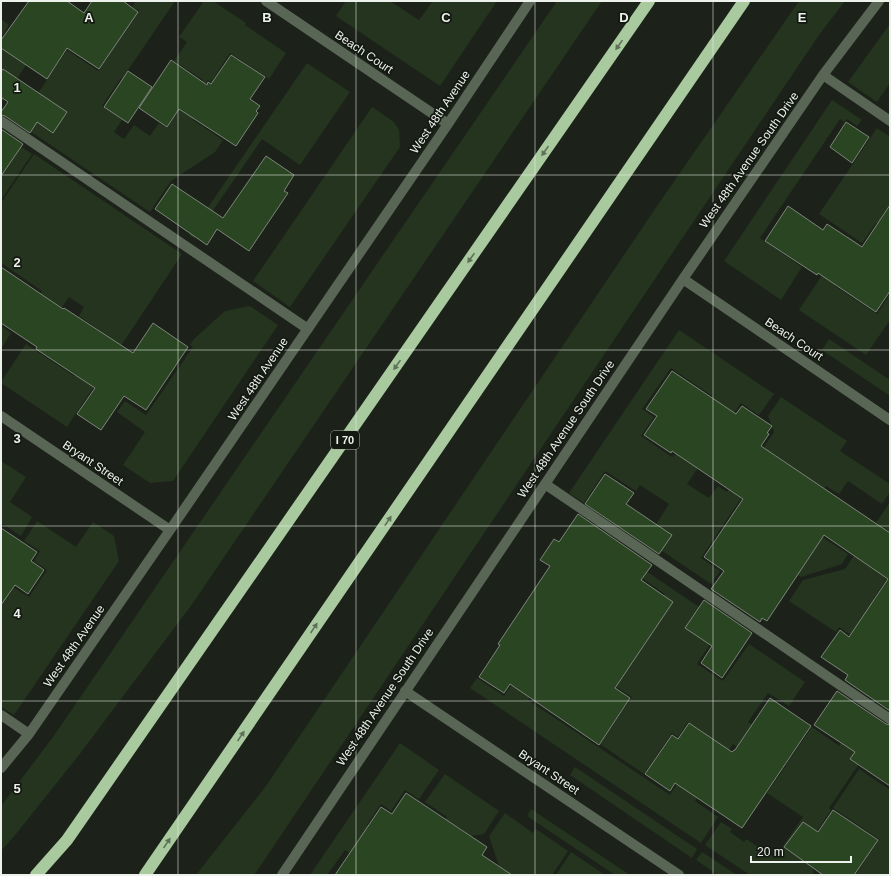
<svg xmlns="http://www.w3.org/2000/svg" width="891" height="876" font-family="Helvetica,sans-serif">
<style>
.green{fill:#24341e}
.building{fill:#2a4521;stroke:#7d857b}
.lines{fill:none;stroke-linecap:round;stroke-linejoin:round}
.minor{stroke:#596655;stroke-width:10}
.highway{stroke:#a9c99f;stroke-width:12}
.oneway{fill:#5e7158}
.grid{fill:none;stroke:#edf2ec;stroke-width:1;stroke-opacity:0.55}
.labels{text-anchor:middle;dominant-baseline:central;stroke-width:3.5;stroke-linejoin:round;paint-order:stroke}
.shield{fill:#131911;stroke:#acb1aa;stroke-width:1}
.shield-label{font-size:11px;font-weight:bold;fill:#edf2ec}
.street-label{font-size:12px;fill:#edf2ec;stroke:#131911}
.grid-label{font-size:13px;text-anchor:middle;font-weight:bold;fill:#edf2ec;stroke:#131911;stroke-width:3.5;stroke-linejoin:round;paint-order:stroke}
</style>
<rect width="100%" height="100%" fill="#1c221a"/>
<!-- green -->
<path class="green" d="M136 1H175L122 79 121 78 102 106 122 120 114 132 124 139 134 125 150 136 159 123 167 128 184 103 200 110 193 120 223 140 215 152 171 181 150 212 18 123 67 50 98 71 139 11 132 7Z
M204 1H213L246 23 245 25 286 53 269 79 230 53 211 82 208 80 193 103 189 101 203 80 174 61 187 42 179 37Z
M346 1H390L419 20 433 1H497L440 86 336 16Z
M557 1H602L193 603 79 755 16 834 1 851V806L53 737Z
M799 1H845L819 35 259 868 254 875H196L266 786 657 206Z
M1 19 9 25 1 37Z
M890 24V83L877 102 848 82Z
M1 48 26 65 1 103Z
M307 63 350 92 300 165 262 139 194 238 189 235Z
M832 100 862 120 857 126 847 119 844 122 840 119 760 238 802 267 781 300 724 261Z
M372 107 394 122 399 130 400 147 290 307 253 281Z
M877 128 890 137V224L886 230 876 223 862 243 819 214Z
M1 133 32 154 1 200Z
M34 154 182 254 67 427 1 383V382L26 344 74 376 103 333 79 316 84 307 69 297 36 345 15 331 42 291 3 264 1 266V203Z
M848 236 861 246 835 286 877 314 890 294V320L866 355 799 310Z
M250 306 278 325 173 481 150 483 123 465 145 432 117 412 125 401 146 415 193 347 190 345 194 339 225 311Z
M1 326 11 333 1 349Z
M679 330 774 394 759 415 741 403 732 416 709 401 712 396 671 368 642 409 654 417 641 436 672 457 719 418 728 423 687 484 709 498 718 486 727 492 738 476 750 485 701 558 720 571 711 584 646 540 669 504 640 485 636 491 605 471 584 503 569 493Z
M829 339 890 380V396L822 350Z
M781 397 847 441 840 451 890 484V492L882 504 848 481 839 494 826 486 801 523 848 554 842 564 801 577 771 558 749 560 806 476 773 454 752 484 743 478 774 432 768 416Z
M1 461 26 477 10 502 32 517 21 536 3 524 1 526Z
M890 502V568L885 577 887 579 874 598 890 608 861 642 839 627 836 632 789 601 803 580 845 569Z
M37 521 76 547 93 522 114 536 119 561 14 715 1 707V594L7 598 14 588 29 597 47 570 34 561 40 551 24 541Z
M646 571 724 624 697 664 723 681 749 644 805 682 789 706 768 693 748 722 775 740 760 762 733 744 698 795 699 742 705 733 688 722 678 737 672 733 644 774 600 744 632 697 598 675 644 624 665 594 642 578Z
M522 670 534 691 528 700 670 795 677 784 697 798 695 801 718 817 701 843 470 688 477 678 504 696Z
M858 718 880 733 829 808 831 810 801 855 814 864 813 875H750L705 845 721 822 732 829 730 832 744 842 746 839 775 858 803 817 767 793 812 727 839 746Z
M400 743 439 770 419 799 405 790 391 811 381 804 367 825 376 831 357 858 345 850 327 875H310Z
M575 767 697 849 692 858 570 775Z
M859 769 890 790V875H855L879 839 833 808Z
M445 774 499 811 484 834 471 836 457 826 447 840 418 860 447 817 425 802Z
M531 809 630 875H615L527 816Z
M505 813 533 833 536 829 568 851 552 875H493L499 866 489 836Z
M571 852 605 875H556Z
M702 852 737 875H718L696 860Z"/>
<!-- building -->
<path class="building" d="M29 1H67L84 13 92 1H123L138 12 99 69 67 48 47 79 1 48V40Z
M231 55 265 77 250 99 260 106 256 111 258 113 236 146 179 109 167 127 139 108 171 60 207 85 208 82 211 84Z
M3 69 67 112 53 133 37 122 30 133 5 116 1 115V112L8 102 1 97V72Z
M128 71 152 87 128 123 104 107Z
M846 122 869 137 852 163 830 147Z
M1 129 23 144 1 176Z
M266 156 294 175 284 191 288 193 249 251 217 229 207 245 155 209 172 184 223 218Z
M890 205V291L876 312 818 273 817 275 765 241 788 206 823 230 827 224 862 247Z
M1 267 63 309 64 308 133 353 153 323 188 347 146 410 124 396 101 430 77 414 95 388 36 349 37 347 1 323Z
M672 371 736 414 742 406 772 426 767 433 769 434 761 446 890 533V711L845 680 848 675 821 657 840 630 849 637 888 579 824 535 767 621 762 618 760 622 711 589 724 571 704 557 743 499 672 451 671 453 644 435 657 416 646 409Z
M605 474 634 493 626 504 672 535 659 554 585 504Z
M578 514 652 565 641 580 673 602 615 688 630 698 599 745 510 684 504 693 479 677 500 645 498 644 550 566 540 560 554 539 559 542Z
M1 528 37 552 31 561 44 570 28 594 15 585 1 605Z
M704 600 752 633 722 678 701 663 712 646 685 628Z
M837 691 886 724 890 725V786L850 759 855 752 814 725Z
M770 698 811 726 742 828 675 783 670 791 645 774 672 735 678 739 689 723 732 752 734 750H735Z
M406 793 487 847 482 855 512 875H335L381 807 392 814Z
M833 810 878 840 854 875H823L784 847 803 822 818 832Z"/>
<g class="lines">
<!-- minor -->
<path class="minor" d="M266 1 448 124
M823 75 890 121
M1 121 308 329
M683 279 890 420
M1 416 170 530
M545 484 890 719
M405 691 679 875
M1 715 29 734
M1 768 29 734 170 530 448 124 530 1
M282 875 683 279 823 75 879 1"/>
<!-- highway -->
<path class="highway" d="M36 875 67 840 649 1
M145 875 744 1"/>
</g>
<!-- one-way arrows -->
<defs><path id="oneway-solid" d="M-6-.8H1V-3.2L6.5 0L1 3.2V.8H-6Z"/></defs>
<g class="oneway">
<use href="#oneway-solid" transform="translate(619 45) rotate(125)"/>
<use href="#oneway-solid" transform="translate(545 151) rotate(125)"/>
<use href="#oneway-solid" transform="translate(471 258) rotate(125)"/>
<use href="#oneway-solid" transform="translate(397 365) rotate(125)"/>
<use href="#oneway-solid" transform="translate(388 521) rotate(-56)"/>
<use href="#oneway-solid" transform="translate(314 628) rotate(-56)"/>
<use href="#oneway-solid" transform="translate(241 736) rotate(-56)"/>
<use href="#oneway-solid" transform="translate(167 843) rotate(-56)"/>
</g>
<!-- grid -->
<path class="grid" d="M178 1V875M356 1V875M535 1V875M713 1V875M1 175H890M1 350H890M1 526H890M1 701H890"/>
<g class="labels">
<!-- shield labels -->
<rect class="shield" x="331" y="431" width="28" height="18" rx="3"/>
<g class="shield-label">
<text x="345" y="440">I 70</text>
</g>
<!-- street labels -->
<g class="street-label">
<text transform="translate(364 52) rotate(34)">Beach Court</text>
<text transform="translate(440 112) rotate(-56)">West 48th Avenue</text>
<text transform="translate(749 160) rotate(-55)">West 48th Avenue South Drive</text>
<text transform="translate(794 339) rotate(34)">Beach Court</text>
<text transform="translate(258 379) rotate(-56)">West 48th Avenue</text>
<text transform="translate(566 429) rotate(-56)">West 48th Avenue South Drive</text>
<text transform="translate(93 463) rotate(34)">Bryant Street</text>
<text transform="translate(74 646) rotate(-55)">West 48th Avenue</text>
<text transform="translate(385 697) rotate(-56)">West 48th Avenue South Drive</text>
<text transform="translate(549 772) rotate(34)">Bryant Street</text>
</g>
</g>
<g class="grid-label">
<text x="89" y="22">A</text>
<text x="267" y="22">B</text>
<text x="446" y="22">C</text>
<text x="624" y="22">D</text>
<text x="802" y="22">E</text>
<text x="17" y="92">1</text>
<text x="17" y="267">2</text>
<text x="17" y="443">3</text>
<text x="17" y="618">4</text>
<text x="17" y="793">5</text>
</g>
<!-- border -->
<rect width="891" height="876" fill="none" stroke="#edf2ec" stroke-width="4"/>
<!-- scale -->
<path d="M751 856v6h100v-6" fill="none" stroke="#edf2ec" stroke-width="2"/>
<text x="757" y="856" font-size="12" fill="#edf2ec" stroke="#131911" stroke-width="3" paint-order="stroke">20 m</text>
</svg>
